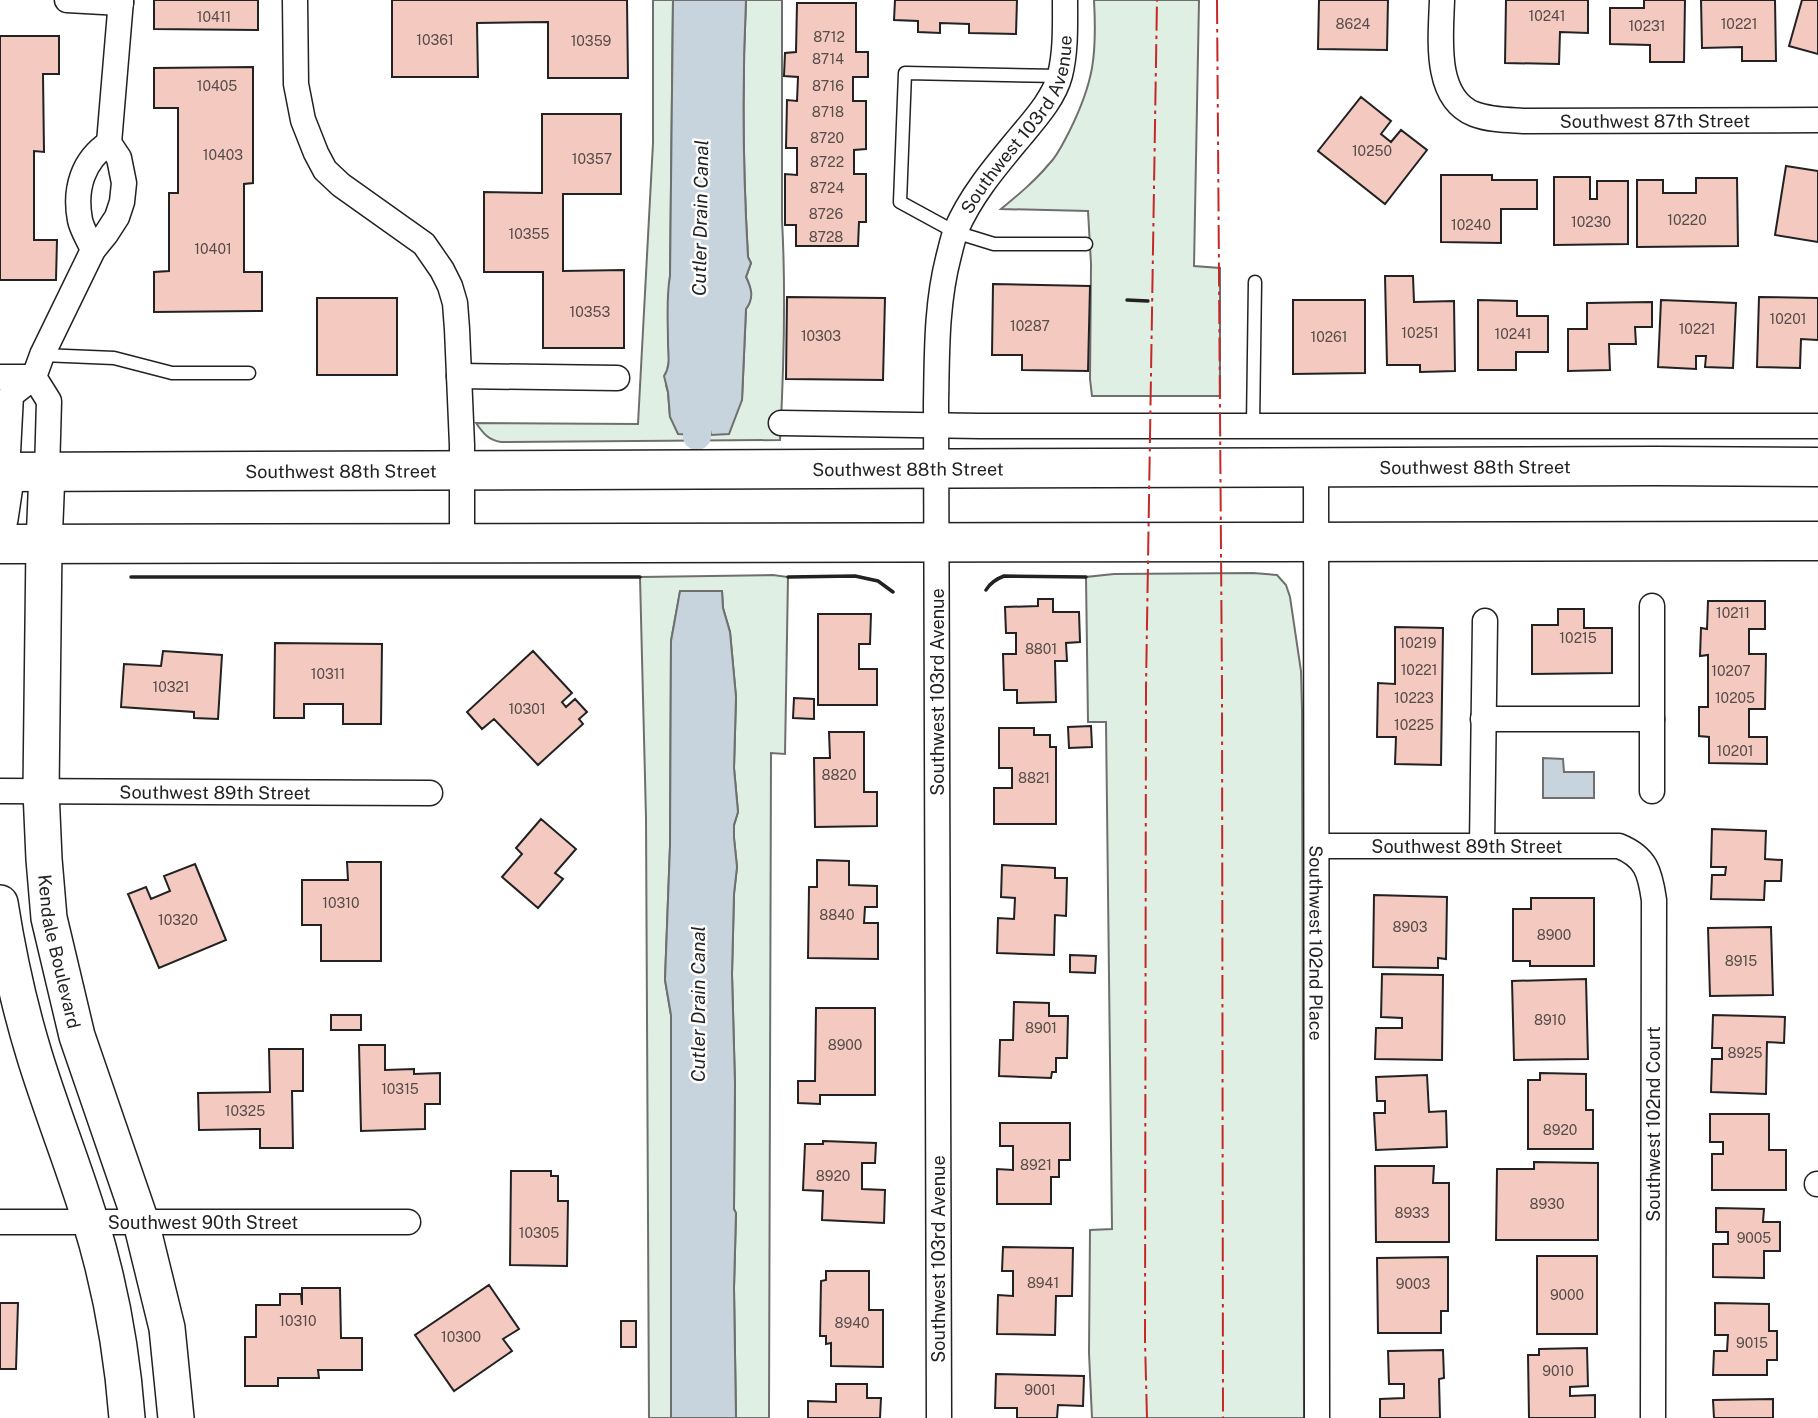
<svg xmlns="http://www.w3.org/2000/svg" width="1818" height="1418" font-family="'Public Sans',sans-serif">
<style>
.green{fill:#e0efe3;stroke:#6f6f6f;stroke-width:2}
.water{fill:#c7d3dd;stroke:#6f6f6f;stroke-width:2}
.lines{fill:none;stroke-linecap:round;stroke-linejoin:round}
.canal{stroke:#c7d3dd;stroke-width:28}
.building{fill:#f3c9c0;stroke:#222;stroke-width:2}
.lane-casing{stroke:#222;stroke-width:15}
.street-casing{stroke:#222;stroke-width:27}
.secondary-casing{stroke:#222;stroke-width:38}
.primary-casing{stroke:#222;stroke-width:41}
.lane{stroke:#fff;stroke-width:12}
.street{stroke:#fff;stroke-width:24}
.secondary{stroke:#fff;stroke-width:35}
.primary{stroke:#fff;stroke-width:38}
.wall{stroke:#222;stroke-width:3.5}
.power{stroke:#c62828;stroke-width:2;stroke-dasharray:24 5 3.5 5;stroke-linecap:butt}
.labels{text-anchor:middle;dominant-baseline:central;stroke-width:5;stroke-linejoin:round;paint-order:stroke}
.number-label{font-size:14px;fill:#564c4a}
.street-label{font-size:18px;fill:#222;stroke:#fff}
.water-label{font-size:19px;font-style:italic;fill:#222;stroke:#fff}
</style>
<rect width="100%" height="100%" fill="#fff"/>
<!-- green -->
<path class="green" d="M653 0H673L670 276 668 309 669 361 666 385 668 392 670 417 695 434 696 430H711L742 400 746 309C753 300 751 287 746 277L751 263 748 257C743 171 742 86 746 0H782V220C786 293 784 366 780 440L501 442C488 440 483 433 476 423L638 424 653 143Z
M1094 0H1199L1194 266 1220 268V396H1092L1090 379 1091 264 1088 211 1001 209C1018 195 1035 181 1049 164 1058 155 1063 143 1069 132 1094 82 1097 55 1094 0Z
M1253 573 1277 575 1286 585 1290 597 1301 671 1302 710 1304 1418H1092L1089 1353 1090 1230 1112 1229 1106 722H1088L1086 577 1114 574Z
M773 575 788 577 785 754 771 753 769 1418H736L734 1288 736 1214 734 1209 735 1084 732 974 734 894 737 867 734 838V825L738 812 734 768 736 697 730 632 723 608 722 591 680 592 671 641 670 846 665 980 671 1015V1418H649L646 818 640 577Z"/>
<!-- water -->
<path class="water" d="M673 0H746C742 86 743 171 748 257L751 263 746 277C752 289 754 298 746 309L742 400 729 434 711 435 710 430H696L695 435 678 434 670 417 668 392 664 376C671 366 668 354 668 343 668 321 666 298 670 276Z
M680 591H722L723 608 730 632 736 697 734 768 738 812 734 825V838L737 867 734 894 732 974 735 1084 734 1209 736 1213 734 1288 736 1418H671V1015L665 980 670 846 671 641Z
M1543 758 1563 759 1564 772H1594V798H1543Z"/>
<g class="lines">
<!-- canal -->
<path class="canal" d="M697 436 698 391"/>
</g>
<!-- building -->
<path class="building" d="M154 0H258V30L154 29Z
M392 0H627L628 78H548V22L477 23 478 77H392Z
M895 0H1017L1016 34 969 33V24L940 23V33L918 32V21L894 20Z
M1319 0H1388L1387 50 1318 49Z
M1506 0H1588V33L1560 32 1559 64 1505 63Z
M1644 0H1685L1684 62H1650V45L1610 44V8H1644Z
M1701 0H1775L1776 61H1742V47L1702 48Z
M1802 0H1818V54L1789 46Z
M797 3H856V52H868V77H853V101H866V149L854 150V174H866V222H859L858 246H796V225H785V174L797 175V148H786L787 100 797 101 798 77 784 76 785 53 796 52Z
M0 36H59V74H43L44 152 34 151V240H57L56 280H0Z
M253 67V183L244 184V272H262V311L154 312V272L169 271V193H178V108H154V68Z
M1361 97 1391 121 1381 134 1391 142 1401 130 1427 150 1385 204 1318 151Z
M542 114H621V194H563V271L624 270V348H543V272H484V192L542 193Z
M1786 166 1818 171V242L1775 235Z
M1441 175H1492V180H1537V209H1501V243L1441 242Z
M1554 177H1590V199H1597V181H1628V244L1554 245Z
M1696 178H1737L1738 246 1637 247V180H1663V193H1696Z
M1385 276H1413L1414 302 1454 301 1455 371 1420 372V365H1387Z
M993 284 1090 286 1088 371 1022 370V355H992Z
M787 297 885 298 883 380 786 379Z
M1759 297 1818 298V340L1801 339 1800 368 1757 367Z
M317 298H397V375H317Z
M1293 300H1365V373L1293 374Z
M1478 300 1517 301V316H1548V352H1516V370H1478Z
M1661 300 1736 303 1733 368 1705 367 1706 356H1696V369L1658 367Z
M1652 302V327H1635L1636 344H1609L1610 370 1568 371V329H1587V303Z
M1038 599H1053V612H1079L1080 642 1066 643 1067 661H1055L1056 702 1017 703V690H1004L1003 654H1016V633H1006L1005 607 1038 606Z
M1708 601H1765V629H1749V654H1766L1765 709H1749V737H1767V764L1709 763V737L1699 736V707H1708V655L1700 656 1701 628 1707 629Z
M1558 609H1584V628H1612V673L1532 674V625H1558Z
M818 614H871L870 644H859V669H877V705H818Z
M1395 627 1443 628 1441 765 1395 764 1396 737H1377L1378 683 1395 684Z
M275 643 382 644 381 724H343V704H304V718H274Z
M163 651 222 655 218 719 194 718V712L121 707 124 664 161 666Z
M533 651 572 693 562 702 566 707 575 699 587 712 579 719 583 724 538 765 494 719 482 729 467 712Z
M794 698 814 699V719L793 718Z
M1091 726 1092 747 1069 748 1068 727Z
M999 728H1034V735H1050V747H1056V824H994V788H1012V768H999Z
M829 732H864V792H877V826L815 827 814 758H830Z
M541 819 576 849 555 873 563 879 538 908 502 877 522 854 516 848Z
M1712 829 1766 831 1765 859 1782 860 1781 881H1765L1764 900 1711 899 1712 875H1725L1726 867H1711Z
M817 860 849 861V885L877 886V907H865L864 923H878V959L808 958 809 887H817Z
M347 862H381V961H321V925H302V880H348Z
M195 864 226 940 159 968 128 894 146 887 151 899 170 891 164 876Z
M1002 865 1055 868V878H1067L1066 916 1055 915 1054 955 997 953 998 918 1014 919 1015 898 1001 897Z
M1374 895 1447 897 1446 959 1438 958V968L1373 967Z
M1531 898H1594V966H1530V961H1513V909H1531Z
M1771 927 1773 995 1710 996 1708 928Z
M1070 955 1096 956 1095 973 1070 972Z
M1382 974 1443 975 1442 1060 1375 1059 1376 1028H1402V1018L1381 1017Z
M1586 979 1588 1059 1514 1060 1512 981Z
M1014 1002 1049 1003V1016H1068L1067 1058H1056V1072H1052L1051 1078 999 1076 1000 1040H1013Z
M816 1008H875V1095H820V1104L798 1103V1081H815Z
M331 1015H361V1030H331Z
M1713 1015 1785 1017 1784 1043 1767 1042 1766 1094 1711 1092 1712 1059H1722V1048H1712Z
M359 1045H385V1070L414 1069V1074L440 1073V1104H425V1129L361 1131Z
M269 1049H303V1091H292L293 1148H260V1129L199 1130 198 1093 270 1092Z
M1540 1073 1586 1074V1110H1593V1149H1528V1080H1540Z
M1427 1075 1429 1112 1446 1111 1447 1147 1376 1150 1374 1113H1385V1101H1377L1376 1077Z
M1710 1114H1769V1150H1786V1190H1712V1154H1723V1142H1710Z
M1000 1123H1070V1160H1059V1177H1051V1204H997V1169L1013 1170V1146H1000Z
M823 1141 876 1143 875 1163H862V1189L885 1190 884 1223 822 1220 823 1191 803 1190 805 1144H823Z
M1534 1162 1598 1163V1240H1496L1497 1169H1534Z
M1375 1166H1434L1433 1183H1449V1242H1376Z
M511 1171H551V1176H558V1201H568L567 1266 510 1265Z
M1716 1208 1764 1209 1763 1222H1780V1251H1764V1278L1713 1277V1244H1728V1232H1716Z
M1003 1247 1073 1248 1072 1296H1056L1055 1335 997 1334 998 1295 1013 1296V1271H1002Z
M1537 1256H1597V1334H1537Z
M1448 1257V1311H1441V1333H1378L1377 1258Z
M826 1271H869V1310H883V1367L831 1366V1343L826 1344V1336H820L821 1281 826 1280Z
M489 1285 519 1329 503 1339 512 1351 454 1391 415 1335Z
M302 1288H340L341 1338H362V1370H318L319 1378H278V1386H245V1337H256V1305H280V1294H301L302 1305Z
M0 1303H18L16 1369H0Z
M1715 1303 1769 1304V1331H1777V1360H1767V1375H1713L1714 1351H1727L1728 1335H1715Z
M621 1321H636V1347H621Z
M1587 1348 1588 1386 1570 1387V1396L1595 1395V1418H1529L1528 1355H1539V1349Z
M1443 1350 1444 1378 1439 1379 1440 1418H1380V1399L1404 1398V1384H1389L1388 1351Z
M996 1374 1084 1376 1083 1406 1058 1405 1057 1418H1017V1408H995Z
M836 1384H867V1398H881L880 1418H808V1401L836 1402Z
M1773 1399V1418H1714L1713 1400Z"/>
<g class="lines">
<!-- lane casing -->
<g class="lane-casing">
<path id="lane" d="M1060 76 905 73 900 202 955 232 994 244H1086
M42 355 114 358 172 373H249
M1253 425 1255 282"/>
</g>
<!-- street casing -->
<g class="street-casing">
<g id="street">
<path d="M67 0 121 3"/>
<path d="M295 0 296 84 303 120 316 153 325 170 341 185 424 244 442 270 450 286 455 303 457 329 462 445V544"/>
<path id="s1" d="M1442 0C1441 36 1433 97 1474 114 1490 120 1507 120 1523 121L1818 120"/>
<path d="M93 250C89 240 82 230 80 220 74 189 83 160 109 143"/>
<path d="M459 376 617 378"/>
<path d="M0 377H34"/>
<path d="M34 377 49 401 47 472"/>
<path d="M781 423 980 426H1818"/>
<path id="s2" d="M1316 469 1317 1418"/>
<path d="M7 472 11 395 34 377 42 355 93 250 106 234 117 217 122 202 124 183 119 158 109 143 121 0"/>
<path d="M1652 606V791"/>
<path d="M1483 719H1652"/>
<path id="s3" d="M0 791 430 793"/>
<path d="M1482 845 1485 621"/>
<path id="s4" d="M1317 846H1619C1646 857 1650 872 1654 900L1653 1418"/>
<path d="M1817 1184H1818"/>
<path id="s5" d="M0 1222H408"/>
<path id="s6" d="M939 1418 936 404C937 354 936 304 949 255 951 247 953 238 956 230 971 195 996 166 1020 137 1035 119 1054 98 1060 75 1066 51 1065 24 1065 0"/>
</g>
</g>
<!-- secondary casing -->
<g class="secondary-casing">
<g id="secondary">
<path id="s7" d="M47 472 44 545 41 791 44 859 49 918 77 1036 141 1222 167 1328 176 1418"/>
<path d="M0 519 7 472"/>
<path d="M0 903C8 954 19 1005 34 1054 51 1110 73 1164 90 1220 110 1284 122 1351 127 1418"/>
</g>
</g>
<!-- primary casing -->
<g class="primary-casing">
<g id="primary">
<path id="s8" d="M0 472 1656 466 1818 467"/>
<path d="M0 544 1818 541"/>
</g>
</g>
<!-- lane -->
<use href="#lane" class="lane"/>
<!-- street -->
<use href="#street" class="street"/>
<!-- secondary -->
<use href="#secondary" class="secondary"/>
<!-- primary -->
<use href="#primary" class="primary"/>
<!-- wall -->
<path class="wall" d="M1127 300 1148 301
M131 577H640
M788 577 855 576 878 581 893 592
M986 590C990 583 996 579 1004 576L1086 577"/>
<!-- power -->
<path class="power" d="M1217 0 1222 687 1223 1418
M1147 1418 1145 1341 1146 687 1157 0"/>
</g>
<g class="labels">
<!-- number labels -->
<g class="number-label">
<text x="1547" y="16">10241</text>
<text x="214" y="17">10411</text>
<text x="1353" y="24">8624</text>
<text x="1739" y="24">10221</text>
<text x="1647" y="26">10231</text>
<text x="829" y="37">8712</text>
<text x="435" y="40">10361</text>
<text x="591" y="41">10359</text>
<text x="828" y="59">8714</text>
<text x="217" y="86">10405</text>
<text x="828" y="86">8716</text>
<text x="828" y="112">8718</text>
<text x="827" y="138">8720</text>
<text x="1372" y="151">10250</text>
<text x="223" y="155">10403</text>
<text x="592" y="159">10357</text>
<text x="827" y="162">8722</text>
<text x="827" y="188">8724</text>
<text x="826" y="214">8726</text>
<text x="1687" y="220">10220</text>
<text x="1591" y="222">10230</text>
<text x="1471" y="225">10240</text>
<text x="529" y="234">10355</text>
<text x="826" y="237">8728</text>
<text x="213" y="249">10401</text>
<text x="590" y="312">10353</text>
<text x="1788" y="319">10201</text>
<text x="1030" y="326">10287</text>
<text x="1697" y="329">10221</text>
<text x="1420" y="333">10251</text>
<text x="1513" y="334">10241</text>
<text x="821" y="336">10303</text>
<text x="1329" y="337">10261</text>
<text x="1733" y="613">10211</text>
<text x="1578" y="638">10215</text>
<text x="1418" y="643">10219</text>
<text x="1041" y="649">8801</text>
<text x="1419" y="670">10221</text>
<text x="1731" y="671">10207</text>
<text x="328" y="674">10311</text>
<text x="171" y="687">10321</text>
<text x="1414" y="698">10223</text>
<text x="1735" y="698">10205</text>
<text x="527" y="709">10301</text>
<text x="1414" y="725">10225</text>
<text x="1735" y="751">10201</text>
<text x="839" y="775">8820</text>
<text x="1034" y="778">8821</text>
<text x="341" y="903">10310</text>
<text x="837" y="915">8840</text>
<text x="178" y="920">10320</text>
<text x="1410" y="927">8903</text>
<text x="1554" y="935">8900</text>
<text x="1741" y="961">8915</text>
<text x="1550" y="1020">8910</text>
<text x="1041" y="1028">8901</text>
<text x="845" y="1045">8900</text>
<text x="1745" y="1053">8925</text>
<text x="400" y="1089">10315</text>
<text x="245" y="1111">10325</text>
<text x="1560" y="1130">8920</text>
<text x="1036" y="1165">8921</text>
<text x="833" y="1176">8920</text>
<text x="1547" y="1204">8930</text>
<text x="1412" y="1213">8933</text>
<text x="539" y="1233">10305</text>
<text x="1754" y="1238">9005</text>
<text x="1043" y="1283">8941</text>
<text x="1413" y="1284">9003</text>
<text x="1567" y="1295">9000</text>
<text x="298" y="1321">10310</text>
<text x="852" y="1323">8940</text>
<text x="461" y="1337">10300</text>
<text x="1752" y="1343">9015</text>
<text x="1558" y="1371">9010</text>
<text x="1040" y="1390">9001</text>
</g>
<!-- street labels -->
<g class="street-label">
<text stroke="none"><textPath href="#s1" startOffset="308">Southwest 87th Street</textPath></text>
<text stroke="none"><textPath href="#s6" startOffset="1314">Southwest 103rd Avenue</textPath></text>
<text stroke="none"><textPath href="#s8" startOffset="1475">Southwest 88th Street</textPath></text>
<text stroke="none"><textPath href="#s8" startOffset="908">Southwest 88th Street</textPath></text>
<text stroke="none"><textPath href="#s8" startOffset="341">Southwest 88th Street</textPath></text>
<text transform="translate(937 692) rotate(-90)">Southwest 103rd Avenue</text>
<text stroke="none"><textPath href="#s3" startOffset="215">Southwest 89th Street</textPath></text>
<text stroke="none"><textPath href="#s4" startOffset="150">Southwest 89th Street</textPath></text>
<text stroke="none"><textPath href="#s2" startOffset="474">Southwest 102nd Place</textPath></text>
<text stroke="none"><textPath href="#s7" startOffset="481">Kendale Boulevard</textPath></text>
<text transform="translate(1653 1124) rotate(-90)">Southwest 102nd Court</text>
<text stroke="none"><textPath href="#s5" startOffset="203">Southwest 90th Street</textPath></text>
<text transform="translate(938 1259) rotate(-90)">Southwest 103rd Avenue</text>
</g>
<!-- water labels -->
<g class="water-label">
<text transform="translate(700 218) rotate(-89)">Cutler Drain Canal</text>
<text transform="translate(698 1004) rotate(-90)">Cutler Drain Canal</text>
</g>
</g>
</svg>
